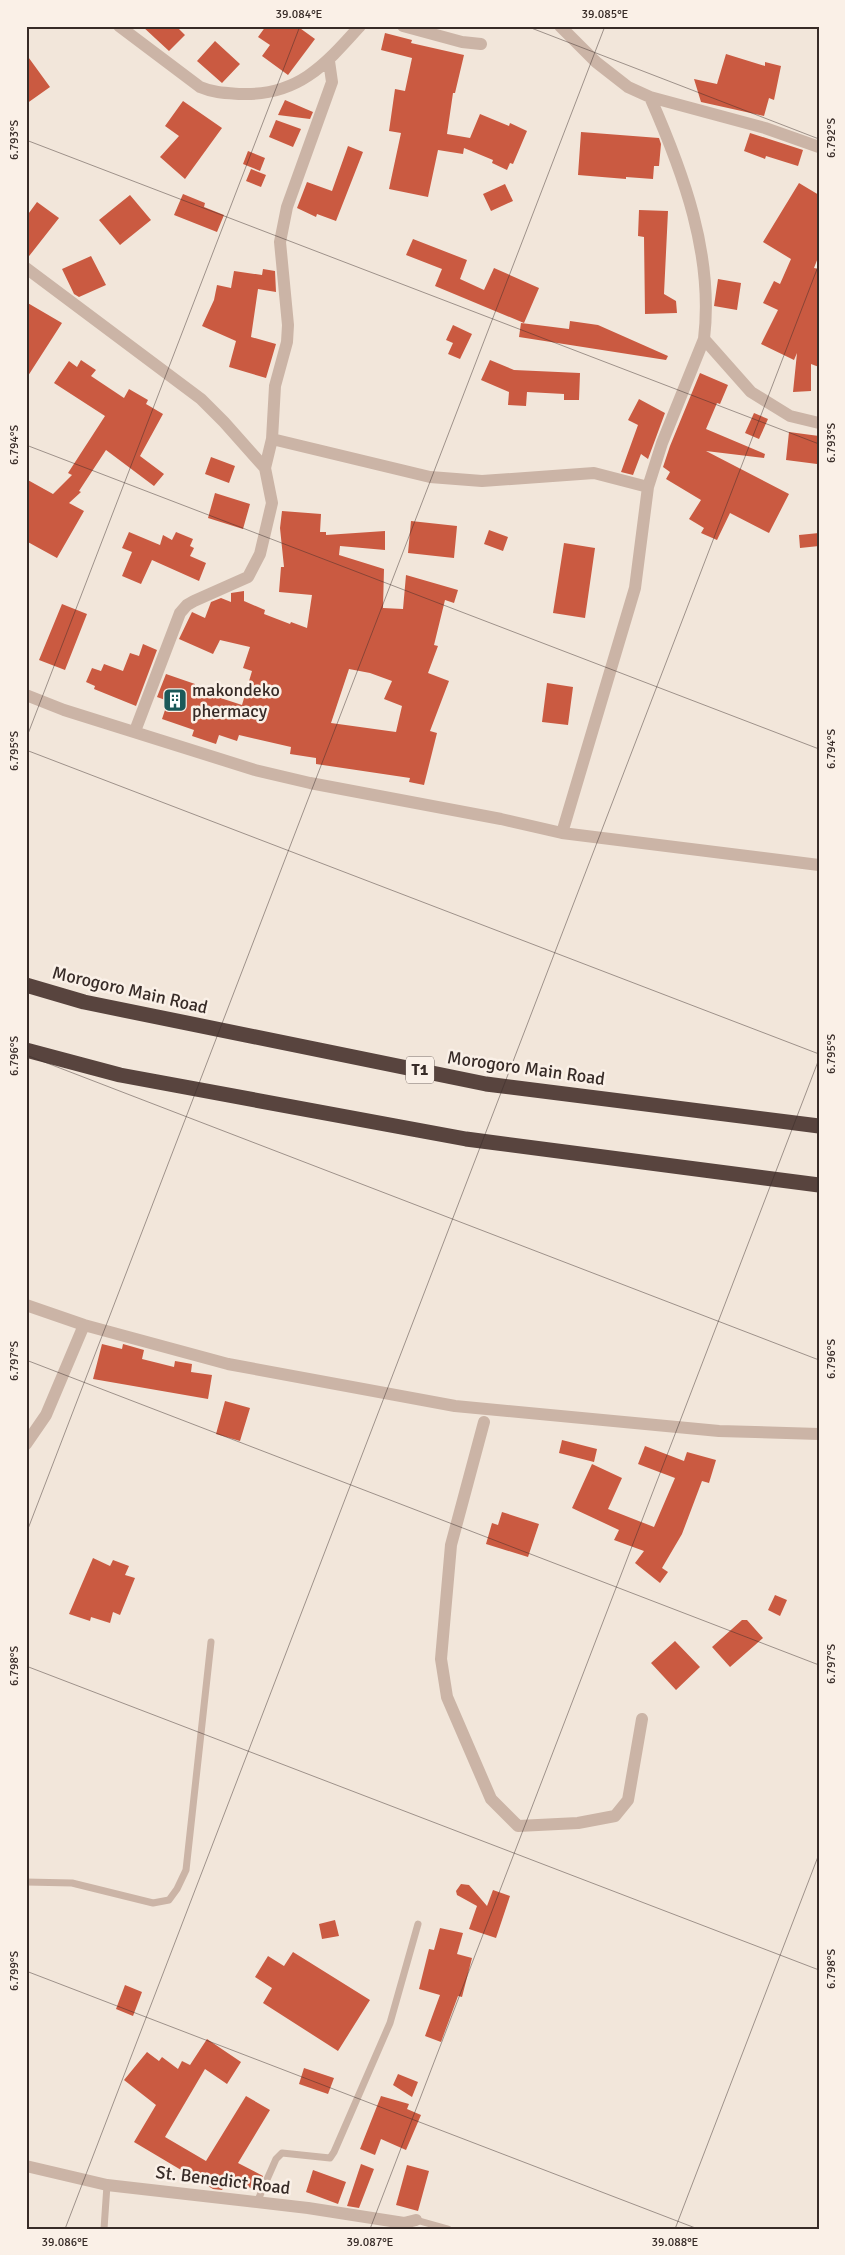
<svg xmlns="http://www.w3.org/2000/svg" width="845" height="2255" font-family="Signika,sans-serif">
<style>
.building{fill:#ca5a41;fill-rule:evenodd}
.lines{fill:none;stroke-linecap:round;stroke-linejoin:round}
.lane{stroke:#cbb4a6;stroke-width:7}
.street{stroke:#cbb4a6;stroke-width:12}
.highway{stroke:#58443e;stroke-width:15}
.ticks{fill:none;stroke:#372b27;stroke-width:1;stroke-opacity:0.45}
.labels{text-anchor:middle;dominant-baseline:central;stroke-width:5;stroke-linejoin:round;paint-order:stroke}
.shield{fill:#faf0e7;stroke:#726661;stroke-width:1}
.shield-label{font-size:16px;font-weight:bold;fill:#372b27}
.poi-label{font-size:18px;fill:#372b27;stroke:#faf0e7;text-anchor:start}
.street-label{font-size:18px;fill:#372b27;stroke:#faf0e7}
.neatline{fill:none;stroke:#372b27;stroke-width:2}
.ticks-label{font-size:12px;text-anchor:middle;fill:#372b27}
</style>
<rect width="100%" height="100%" fill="#f2e6da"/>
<!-- building -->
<path class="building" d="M142 26H176L185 35 169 51Z
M266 26H297L315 39 288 75 262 56 270 45 258 37Z
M385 33 412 40 411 43 464 55 455 93H453L447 134 470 138 480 114 509 126 510 123 527 131 513 164 510 163 507 170 492 163 493 160 464 148 463 154 438 150 428 197 389 189 401 133 389 131 395 89 405 91 412 58 381 50Z
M215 41 240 64 222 83 197 61Z
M26 54 50 87 26 104Z
M726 54 765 66V62L781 66 774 100 769 98 764 116 701 102 694 79 717 84Z
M285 100 313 112 310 119 278 115Z
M183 101 222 128 185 179 160 157 179 136 165 126Z
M276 120 301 129 293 147 269 137Z
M581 132 659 138 661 144 659 166H654L653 179 626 177V179L578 175Z
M750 133 803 150 798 166 766 156 765 159 744 151Z
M348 146 363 152 336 221 317 214 316 217 297 208 307 182 332 191Z
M248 151 265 158 260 171 243 164Z
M251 169 266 175 261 187 246 181Z
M799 183 819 195V255L814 268 819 269V367L811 364V391L793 392 797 353 794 360 761 344 778 310 763 303 774 281 780 284 791 259 763 242Z
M505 184 513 201 491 211 483 194Z
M183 194 205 203 204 207 224 215 217 232 174 215Z
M130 195 151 220 120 245 99 220Z
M37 202 59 218 26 260V217Z
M639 210 668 211 664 294 676 301 677 313 645 314 644 237 638 236Z
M413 239 467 260 460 279 484 290 494 268 539 288 524 323 435 286 442 269 406 255Z
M91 256 106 285 79 297 74 294 62 269Z
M263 269 275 271 276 292 258 289 251 337 276 344 266 378 229 367 236 341 202 326 214 300 217 285 231 288 234 271 262 275Z
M718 279 741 283 737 310 714 306Z
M26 302 62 323 26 379Z
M570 321 598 325 668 356 666 360 519 337 521 323 569 329Z
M453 325 472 334 460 359 448 354 453 343 446 340Z
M81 360 96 370 91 376 124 398 129 389 148 400 146 404 163 414 140 456 164 474 154 486 106 450 79 491 81 492 69 503 84 511 57 558 26 541V479L53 494 72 475 68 473 105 416 54 383 69 361 77 367Z
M490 360 514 370 580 373 579 400H564V394L527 392 526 406 508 405 509 392 481 380Z
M700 373 728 385 720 404 717 403 706 429 765 454 764 458 706 451 789 494 769 533 730 513 717 540 701 533 704 528 689 519 701 500 666 479 670 472 663 467 670 446Z
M639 399 665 413 648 459 641 454 633 475 621 472 638 425 628 420Z
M754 413 768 419 759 439 745 433Z
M789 432 819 436 817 464 786 460Z
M211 457 235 466 229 483 205 474Z
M215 493 250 504 243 529 208 518Z
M282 511 321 514 320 532H326V535L385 531V550L340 546 339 555 384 569 383 608 403 609 406 575 458 590 454 603 445 600 434 645 438 646 428 673 449 681 430 731 437 733 424 785 409 782 410 778 316 764V758L290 754 291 747 239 735 237 741 219 735 216 744 192 736 194 730 162 719 168 701 157 697 166 674 195 684 193 689 242 705 252 671 243 668 250 647 220 640 213 654 179 639 192 612 205 618 211 602 221 598 231 602V593L244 591V601L265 610 264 614 290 624 291 622 307 628 312 595 279 592 281 567H284L280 528ZM349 669 370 673 392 681 384 699 402 706 396 732 331 723Z
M411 521 457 526 454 558 408 553Z
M489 530 508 537 503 551 484 544Z
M129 532 160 545 163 535 172 540 176 532 193 539 190 546 194 548 190 556 206 563 199 581 152 560 141 584 122 576 132 552 122 548Z
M819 533V546L800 548 799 535Z
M564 543 595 548 585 618 553 613Z
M62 604 87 614 65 670 39 660Z
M143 644 157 650 136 706 94 689 95 686 86 682 92 668 101 671 104 664 123 671 130 653 139 656Z
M547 683 573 687 568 725 542 722Z
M102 1344 122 1349 123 1344 144 1350 142 1359 174 1367 175 1361 192 1364 191 1372 212 1375 208 1399 93 1379Z
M225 1401 250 1408 240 1441 216 1434Z
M562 1440 597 1449 594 1462 559 1453Z
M645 1446 684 1461 687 1452 716 1460 709 1483 702 1481 682 1534 662 1568 668 1572 660 1583 635 1563 644 1551 614 1540 619 1530 572 1508 592 1464 622 1478 608 1509 654 1527 675 1478 638 1464Z
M502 1512 539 1524 528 1557 486 1544 492 1523 498 1525Z
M93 1558 110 1566 113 1560 129 1566 125 1575 135 1578 120 1615 113 1612 110 1623 91 1617 90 1621 69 1614Z
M775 1595 787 1600 780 1616 768 1610Z
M742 1620H747L763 1638 730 1667 712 1647Z
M675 1641 700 1667 676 1690 651 1663Z
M461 1884 469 1885 487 1906 493 1890 510 1896 496 1938 469 1929 477 1906 457 1895 456 1891Z
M335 1920 339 1936 322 1939 319 1924Z
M440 1928 463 1933 457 1954 472 1958 462 1997 458 1996 441 2042 425 2036 440 1995 419 1989 429 1949 434 1950Z
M293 1952 370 2000 338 2051 263 2003 272 1988 255 1977 268 1956 284 1966Z
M125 1985 142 1992 133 2016 116 2009Z
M207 2039 241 2062 227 2084 205 2069 165 2137 206 2161 246 2096 270 2110 238 2163 263 2176 256 2191 230 2177 222 2190 213 2189 134 2142 156 2105 124 2080 147 2052 159 2061 162 2057 178 2069 182 2061 190 2065Z
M304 2068 334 2078 328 2094 299 2084Z
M398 2074 418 2082 412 2097 393 2085Z
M381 2096 409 2104 407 2109 421 2115 406 2150 381 2139 375 2155 360 2149Z
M361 2164 374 2169 359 2208 347 2206Z
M407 2165 429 2171 418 2211 396 2205Z
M313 2170 346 2182 338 2204 306 2192Z"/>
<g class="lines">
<!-- lane -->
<path class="lane" d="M26 1882 72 1883 153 1903 169 1900 177 1889 186 1870 211 1642
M257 2202 276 2159 282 2153 330 2158 334 2152 390 2023 418 1924
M416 2220 448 2229
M104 2229 107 2185"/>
<!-- street -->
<path class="street" d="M119 26 200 87C214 93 226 93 241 94 298 96 325 65 360 26
M403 26 462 42 481 44
M560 26 596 62 628 87 650 97 765 128 819 147
M650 97C683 172 714 255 704 339L751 392 790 416 819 423
M26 268 201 399 224 422 265 468
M272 439 430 477 482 481 594 473 648 487
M26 695 64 710 255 770 310 783 501 819 562 833 819 865
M135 731 180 613 187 605 194 601 248 577 260 554 272 503 265 468 272 439 275 386 287 342 288 325 280 242 287 207 332 82 329 61
M562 833 635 588 648 487 662 443 704 339
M26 1305 84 1325 228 1364 455 1406 719 1431 819 1434
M484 1422 451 1545 441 1659 447 1697 491 1799 518 1826 578 1823 615 1816 628 1800 642 1719
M26 1444 46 1415 84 1325
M26 2166 107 2185 308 2208 404 2223 416 2220"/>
<!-- highway -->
<path class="highway" d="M26 985 84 1002 486 1084 819 1126
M26 1050 120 1075 466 1139 819 1185"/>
</g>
<!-- ticks -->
<path class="ticks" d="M526 26 819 139M26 140 819 444M26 445 819 749M26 739 300 26M26 750 819 1054M26 1055 819 1360M26 1360 819 1665M26 1534 605 26M26 1666 819 1970M26 1971 698 2229M65 2229 819 264M370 2229 819 1059M675 2229 819 1854"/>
<!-- icons -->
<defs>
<g id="building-square" transform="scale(1.25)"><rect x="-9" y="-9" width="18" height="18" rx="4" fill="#1b5959" stroke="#faf0e7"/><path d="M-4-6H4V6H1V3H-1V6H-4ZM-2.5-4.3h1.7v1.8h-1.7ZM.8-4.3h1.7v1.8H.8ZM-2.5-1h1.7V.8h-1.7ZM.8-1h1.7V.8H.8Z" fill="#fff"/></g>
</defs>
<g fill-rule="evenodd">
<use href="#building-square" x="175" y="700"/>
</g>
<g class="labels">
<!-- shield labels -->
<rect class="shield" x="406" y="1056.5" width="28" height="27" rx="4"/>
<g class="shield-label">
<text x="420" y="1070">T1</text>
</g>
<!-- poi labels -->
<g class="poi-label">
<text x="192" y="690">makondeko<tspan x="192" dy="21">phermacy</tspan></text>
</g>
<!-- street labels -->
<g class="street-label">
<text transform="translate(130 990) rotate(13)">Morogoro Main Road</text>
<text transform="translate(526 1068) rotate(8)">Morogoro Main Road</text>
<text transform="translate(223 2180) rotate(7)">St. Benedict Road</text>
</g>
</g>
<!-- border -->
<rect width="845" height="2255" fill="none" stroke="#faf0e7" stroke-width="55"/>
<rect x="28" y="28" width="790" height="2200" class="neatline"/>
<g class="ticks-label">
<text x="299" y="18">39.084°E</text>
<text x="605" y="18">39.085°E</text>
<text transform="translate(831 138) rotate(-90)" y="4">6.792°S</text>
<text transform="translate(14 140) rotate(-90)" y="4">6.793°S</text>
<text transform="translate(831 443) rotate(-90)" y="4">6.793°S</text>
<text transform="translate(14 445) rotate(-90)" y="4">6.794°S</text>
<text transform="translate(831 749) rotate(-90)" y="4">6.794°S</text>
<text transform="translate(14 751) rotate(-90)" y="4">6.795°S</text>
<text transform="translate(831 1054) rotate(-90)" y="4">6.795°S</text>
<text transform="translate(14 1056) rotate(-90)" y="4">6.796°S</text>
<text transform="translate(831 1359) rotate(-90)" y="4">6.796°S</text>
<text transform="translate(14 1361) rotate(-90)" y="4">6.797°S</text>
<text transform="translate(831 1664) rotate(-90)" y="4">6.797°S</text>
<text transform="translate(14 1666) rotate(-90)" y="4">6.798°S</text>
<text transform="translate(831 1969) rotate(-90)" y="4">6.798°S</text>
<text transform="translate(14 1971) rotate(-90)" y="4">6.799°S</text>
<text x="65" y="2246">39.086°E</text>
<text x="370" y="2246">39.087°E</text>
<text x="675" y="2246">39.088°E</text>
</g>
</svg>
